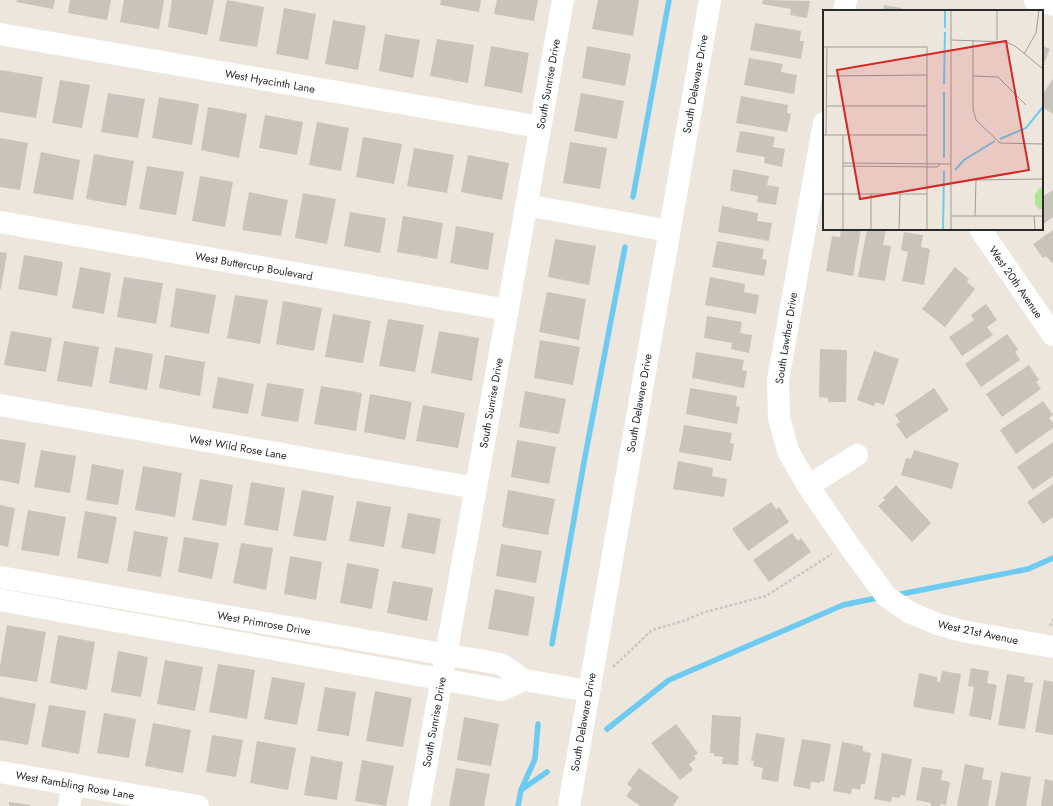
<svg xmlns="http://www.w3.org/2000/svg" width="1053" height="806" font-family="Jost,sans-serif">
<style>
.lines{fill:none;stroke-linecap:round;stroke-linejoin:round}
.stream{stroke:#6dcaf1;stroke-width:5.5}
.building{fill:#c8c3bb}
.path{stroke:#c8c8c8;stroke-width:2.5;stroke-dasharray:3 2;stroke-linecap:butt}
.minor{stroke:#fff;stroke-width:22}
.labels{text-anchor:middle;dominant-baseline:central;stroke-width:3;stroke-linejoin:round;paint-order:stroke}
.street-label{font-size:11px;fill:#2a2a2a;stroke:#fff}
.inset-river{fill:none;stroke:#6dcaf1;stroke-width:2}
.inset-road{fill:none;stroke:#9f9b95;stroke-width:1}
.view{fill:#d62828;fill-opacity:0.15;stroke:#d62828;stroke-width:2}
.inset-edge{fill:none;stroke:#2a2a2a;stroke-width:2}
</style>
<rect width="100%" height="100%" fill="#ede6dc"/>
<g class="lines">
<!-- stream -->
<path class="stream" d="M633 197 669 0
M896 595 1028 569 1053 558
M552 644 584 462 625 247
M607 729 669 680 843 605 882 597
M521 790 547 772
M518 806 521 790 535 759 538 724"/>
</g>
<!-- building -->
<path class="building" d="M17 0H55L53 9 16 2Z
M70 0H111L107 20 68 13Z
M124 0H164L159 29 120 22Z
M172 0H214L207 35 168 27Z
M227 0 264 7 257 47 219 41Z
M441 0H481L479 12 440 5Z
M497 0H538L534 21 494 14Z
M598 0H639L633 36 592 29Z
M763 0 810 1 807 18 790 15 791 9 762 4Z
M884 5 902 8V11H883Z
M284 8 316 14 308 60 276 54Z
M333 20 366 26 358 70 325 64Z
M755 23 801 31 800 41H804L801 59 750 50Z
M385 34 420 40 413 78 379 71Z
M437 39 474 45 468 83 430 76Z
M491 46 529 53 522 93 484 86Z
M587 46 631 54 625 86 582 78Z
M1042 46 1050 49 1042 68Z
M749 58 783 64 781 72 797 75 794 94 744 85Z
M0 70 43 77 36 118 0 112Z
M1053 79V114L1042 107V95Z
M60 80 90 85 82 128 52 123Z
M108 93 145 99 138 138 101 132Z
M581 93 624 101 617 139 574 131Z
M741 96 788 105 787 113 791 114 787 132 736 123Z
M159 97 199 104 192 145 152 138Z
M208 107 247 114 239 158 201 150Z
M265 115 303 122 297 155 259 148Z
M317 122 349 128 341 171 309 165Z
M740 131 775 137 773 147 785 149 782 167 764 163 765 157 736 152Z
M363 137 402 144 394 184 356 177Z
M0 138 28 143 20 190 0 187Z
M570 142 607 148 600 189 563 183Z
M414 148 454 155 447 193 407 186Z
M41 152 80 160 73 200 33 193Z
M94 154 134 161 126 206 86 199Z
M468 155 509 163 502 200 461 192Z
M147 166 184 172 176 215 139 209Z
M733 169 769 176 767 185 779 187 776 205 757 202 758 196 730 191Z
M200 176 233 182 225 227 192 221Z
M1053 190V217L1042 225V197Z
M249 192 288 200 281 236 242 230Z
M303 193 336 199 327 244 295 238Z
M722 206 758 213 757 221 772 223 769 241 718 232Z
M350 212 386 218 380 253 344 246Z
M403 216 443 223 437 259 397 252Z
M456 226 494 233 488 270 450 263Z
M841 229H861L853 276 826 271 832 236 840 237Z
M867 229H886L883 245 891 246 885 281 858 277Z
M1053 230V262L1052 263 1046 256 1043 258 1033 244Z
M904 232 923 235 921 247 930 249 924 285 902 281 908 252 901 250Z
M555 239 596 246 589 285 548 277Z
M717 241 764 249 762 259 767 260 764 276 712 267Z
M0 252 7 253 1 289H0Z
M24 255 63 262 57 296 18 289Z
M80 267 111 273 104 314 72 308Z
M955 267 969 279 967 282 975 289 945 327 922 309Z
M124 277 163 283 156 324 117 317Z
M710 277 745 284 744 292 759 295 756 314 705 305Z
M176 288 216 295 209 334 170 327Z
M547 292 586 299 579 340 539 332Z
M235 295 268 300 260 344 227 338Z
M283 301 322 308 314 351 276 344Z
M986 304 997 320 987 327 993 335 962 356 949 337 974 320 971 315Z
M333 314 371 321 363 363 325 357Z
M707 316 742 322 740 333 752 335 749 353 731 349 732 343 704 338Z
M388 319 424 325 415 372 379 366Z
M11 331 52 338 46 372 4 365Z
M439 331 479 338 472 381 431 373Z
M1007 334 1018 349 1015 352 1020 360 981 387 965 364Z
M540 340 580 347 573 385 534 378Z
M64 341 99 347 92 387 57 381Z
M115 347 153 354 147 390 109 383Z
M820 349 847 350 846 402H828V398L819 397Z
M874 351 899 359 884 405 875 402 874 406 857 400Z
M696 352 744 360 742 370 747 371 744 388 692 378Z
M165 355 205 362 200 396 159 388Z
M1029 365 1039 380 1036 382 1041 389 1002 417 986 394Z
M218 377 254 384 248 414 212 408Z
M267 383 304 389 298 422 261 416Z
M321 386 362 393 356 431 314 424Z
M690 388 737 396 736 406 740 407 737 424 686 414Z
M934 388 949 410 906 439 896 424 900 422 895 415Z
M525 391 566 399 559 434 519 427Z
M370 394 412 402 405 440 364 432Z
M1043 401 1053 415 1049 418 1053 423V428L1016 454 1000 430Z
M423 405 465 413 458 448 416 441Z
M684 425 732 433 730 443 734 444 731 461 679 452Z
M0 439 26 443 19 484 0 480Z
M517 440 556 447 549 484 511 477Z
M1053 442V476L1033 490 1017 467Z
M41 450 76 456 70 493 34 487Z
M914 450 959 463 952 489 901 475 906 458 911 459Z
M678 461 713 468 712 476 727 479 724 497 673 489Z
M92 464 124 470 118 505 86 500Z
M143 466 182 473 175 517 135 510Z
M200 479 233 485 226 526 192 520Z
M251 482 285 488 278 531 244 525Z
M1053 484V517L1043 524 1027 502Z
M896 485 931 523 912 542 878 506 885 500 883 498Z
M302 490 334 496 326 541 293 536Z
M508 490 555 499 548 535 502 527Z
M357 501 391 507 384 547 349 541Z
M771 502 776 509 779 507 789 522 748 551 732 529Z
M0 505 15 508 8 547 0 545Z
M28 510 66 517 59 556 21 550Z
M85 511 117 517 108 564 77 558Z
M408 513 441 519 435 554 401 548Z
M134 531 168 537 161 577 127 571Z
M792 533 798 541 801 538 811 552 769 582 753 560Z
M184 537 219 543 212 579 178 572Z
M241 543 273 548 266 590 233 583Z
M501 544 542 551 536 583 496 576Z
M290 556 322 562 316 600 284 594Z
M347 563 379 569 372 609 340 603Z
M393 581 433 588 427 621 387 613Z
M495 589 535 597 528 636 488 629Z
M7 625 46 632 37 682 0 676V666Z
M58 635 95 642 87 690 50 683Z
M118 651 148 657 141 697 111 692Z
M165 660 203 667 195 711 157 704Z
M218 664 255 670 247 719 209 712Z
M971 668 989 671 987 683 997 685 991 720 969 716 974 687 968 686Z
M942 671 961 674 954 714 913 707 919 673 937 677V681L940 682Z
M1007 674 1025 677 1024 682 1033 683 1025 729 998 725Z
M272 677 305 683 297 725 264 719Z
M1044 680 1053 682V735L1035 732Z
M325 687 356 692 349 736 317 731Z
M375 691 412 698 403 747 366 741Z
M0 697 36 704 28 745 0 740Z
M49 705 86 711 79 754 41 747Z
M104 713 136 719 129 758 97 753Z
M712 715 741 717 738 765 722 764 723 757 714 756V753H710Z
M464 717 499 724 491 766 457 760Z
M153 723 191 730 183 773 145 766Z
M676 724 698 753 694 756 696 759 689 764 693 770 680 780 651 743Z
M756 733 785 738 778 782 761 779 763 768 753 766 754 761H751Z
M212 735 243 740 236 777 206 772Z
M802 739 831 744 824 782 820 781V783L811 782 810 789 793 786Z
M257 741 296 748 288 790 250 783Z
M842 742 863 746V751L871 753 865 784H861L860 790 852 788 851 794 833 791Z
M882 753 912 759 905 796 900 795V798L892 797 891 802 874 799Z
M311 756 343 762 337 800 304 795Z
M362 760 394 766 386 806 355 801Z
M965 764 984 768 982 779 992 781 988 806H957Z
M922 767 943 770 941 780 950 782 946 805 940 804V806H931V803L916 800Z
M456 768 490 774 484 806H449Z
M639 768 679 797 673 806H640L626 796 632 788 627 784Z
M1001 772 1031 777 1026 806H995Z
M1045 779 1053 781V806H1041Z
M9 802 30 805V806H9Z"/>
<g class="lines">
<!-- path -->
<path class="path" d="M1050 626 1053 619
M613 667 652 630 683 621 705 612 766 596 832 554"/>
<!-- minor -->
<path class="minor" d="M1035 0 1053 5
M844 11 846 0
M0 34 540 127
M824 123 778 380 779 418 788 451 808 486 848 544 886 596 909 612 937 624 962 631 1053 647
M526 205 669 231
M0 222 508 310
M980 229 1053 335
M0 405 476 488
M808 486 857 455
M0 577 501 664 524 680 588 691
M0 600 501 690 524 680
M0 772 198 806
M69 806 73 784
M419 806 563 0
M569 806 710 0"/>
</g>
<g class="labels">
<!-- street labels -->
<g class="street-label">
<text transform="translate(270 81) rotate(10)">West Hyacinth Lane</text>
<text transform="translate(548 84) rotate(-80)">South Sunrise Drive</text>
<text transform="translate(695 84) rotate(-80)">South Delaware Drive</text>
<text transform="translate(254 266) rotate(10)">West Buttercup Boulevard</text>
<text transform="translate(1016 282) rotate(55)">West 20th Avenue</text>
<text transform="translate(786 338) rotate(-81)">South Lawther Drive</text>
<text transform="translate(491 403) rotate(-80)">South Sunrise Drive</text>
<text transform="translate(639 403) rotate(-80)">South Delaware Drive</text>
<text transform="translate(238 447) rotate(10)">West Wild Rose Lane</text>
<text transform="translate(264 623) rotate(10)">West Primrose Drive</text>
<text transform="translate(978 632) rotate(12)">West 21st Avenue</text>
<text transform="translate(434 722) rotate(-80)">South Sunrise Drive</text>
<text transform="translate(583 722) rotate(-80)">South Delaware Drive</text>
<text transform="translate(75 785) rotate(10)">West Rambling Rose Lane</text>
</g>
</g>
<!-- overview -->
<g transform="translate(823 10)">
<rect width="220" height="220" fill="#ede6dc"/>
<path d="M220 175V198L217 200 212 194V184Z" fill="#afe497"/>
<path class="inset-river" d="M122 18V0M121 74 122 22M177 129 203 118 220 97M121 148V82M132 160 141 150 172 131M120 220 121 161"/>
<path class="inset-road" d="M174 0V30M128 30 183 32 192 36 220 59M150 30V99L153 110 177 133 220 134M0 37H104V220M201 44 213 23 216 0M4 66 104 65M150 66 175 67 203 95M3 96H104M0 125H104M3 125 4 37M20 153 128 154M20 156 114 157 117 154M0 184H104M48 184V220M128 206H220M152 206 153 170 220 169M211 206 212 220M20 220V125M76 220 77 184M128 220V0"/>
<path class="view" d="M183 31 206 160 37 189 14 60Z"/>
<rect width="220" height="220" class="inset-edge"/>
</g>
</svg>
